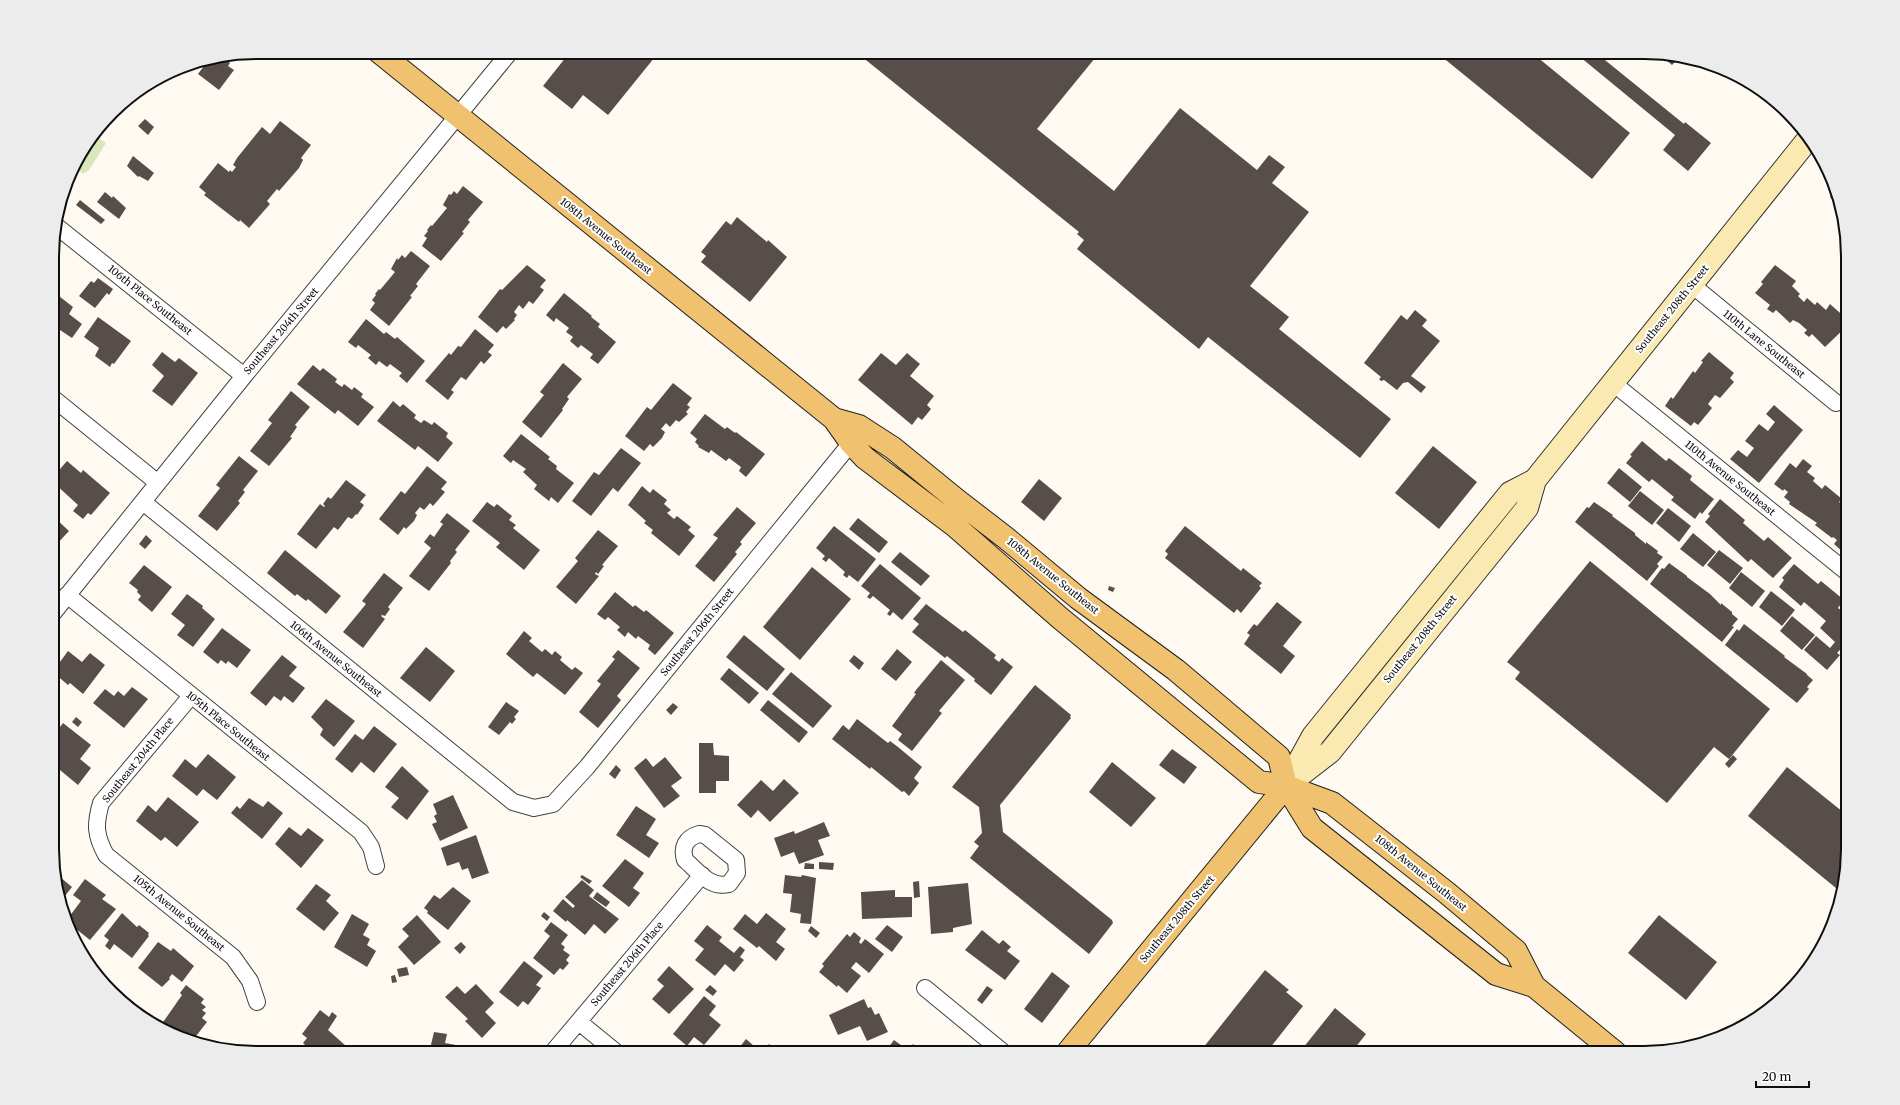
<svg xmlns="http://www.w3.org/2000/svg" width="1900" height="1105" font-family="Merriweather,serif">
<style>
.green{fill:#d8e7bc}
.building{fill:#574e4b}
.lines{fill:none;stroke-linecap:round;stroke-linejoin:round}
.minor-casing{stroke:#424242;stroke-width:18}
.secondary-casing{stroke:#313131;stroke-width:24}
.primary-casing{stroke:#202020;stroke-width:24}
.minor{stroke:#fff;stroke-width:16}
.secondary{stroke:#fae9b0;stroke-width:22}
.primary{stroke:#f0c16f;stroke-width:22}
.labels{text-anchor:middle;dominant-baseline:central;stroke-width:4;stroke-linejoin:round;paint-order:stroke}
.street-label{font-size:10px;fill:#0f0f0f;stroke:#fff}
.rim{fill:none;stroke:#0f0f0f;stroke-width:2}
</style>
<rect width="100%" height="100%" fill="#fefaf1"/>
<!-- green -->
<path class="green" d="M96 136 106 143 89 170 83 174 73 166Z"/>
<!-- building -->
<path class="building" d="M570 52H659L608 115 583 95 572 109 543 86Z
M856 52H954L962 59 968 52H1100L1037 129 1114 191 1180 108 1257 170 1269 155 1285 167 1272 183 1309 212 1250 286 1289 317 1279 329 1391 419 1360 458 1208 337 1199 349 1077 249 1084 240 1077 234 1079 232Z
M1436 52H1531L1630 133 1592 179Z
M1574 52H1595L1684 124 1685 122 1711 143 1688 171 1663 150 1675 135Z
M1659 54 1680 57 1672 65Z
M220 59 223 62 225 59 230 63 228 66 234 70 219 90 198 74 204 66 199 63Z
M145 119 154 127 148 135 138 126Z
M280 121 311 145 301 158 303 160 299 168 279 191 277 189 267 201 270 204 249 228 240 220 239 222 204 195 206 193 199 187 218 163 229 172 230 170 232 172 236 167 233 165 237 158 262 127 270 134Z
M133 156 154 173 148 181 139 176 138 177 127 166Z
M463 186 483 202 468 220 470 222 462 232 464 233 441 261 422 246 427 238 424 236 428 231 427 230 431 225 432 226 447 208 443 205 449 194 451 195 454 191 457 194Z
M1836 189 1837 191 1840 205 1830 197Z
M105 192 112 198 113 196 126 208 119 219 97 202Z
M80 200 105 220 101 224 76 205Z
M737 217 767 242 768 240 787 257 750 302 701 262 706 256 701 252 726 221 731 225Z
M411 251 430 266 416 284 418 286 410 296 412 297 389 326 370 310 375 303 372 300 376 295 375 294 379 289 380 290 395 272 391 269 397 258 398 260 402 255 405 258Z
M527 265 546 280 540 287 544 290 533 304 529 301 523 309 519 305 514 312 517 315 514 319 515 320 506 329 503 326 497 333 478 317 500 289 502 290Z
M1775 265 1796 281 1792 286 1800 294 1798 296 1804 302 1807 298 1815 305 1817 302 1826 310 1830 304 1848 320V325L1825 347 1812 334 1809 337 1804 333 1807 330 1799 323 1793 320 1790 323 1776 310 1773 313 1767 309 1770 305 1755 293 1763 284 1761 282Z
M98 278 113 289 109 295 107 293 95 308 79 296 91 281 94 283Z
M564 293 592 316 591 317 600 324 598 327 616 342 598 364 590 358 593 354 581 345 578 348 570 341 573 337 566 332 569 328 556 318 554 322 546 315Z
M59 296 73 307 69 314 82 324 72 338 54 326V304Z
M1415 310 1427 320 1422 326 1440 341 1411 376 1426 387 1421 393 1408 382 1403 383 1397 390 1384 380 1381 381 1379 379 1381 377 1364 363 1401 315 1407 320Z
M98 317 131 341 114 364 112 363 110 367 95 356 99 348 84 337Z
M366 319 384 334 386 332 395 339 397 337 425 361 407 383 399 376 402 373 390 364 387 367 379 361 376 365 368 358 371 355 358 345 356 348 348 342Z
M475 329 494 345 488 352 492 355 484 364 481 361 466 380 461 377 451 390 454 392 448 400 425 381 449 353 451 355 458 346 461 347Z
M162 352 175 362 179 358 198 373 172 406 152 391 164 376 152 365Z
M1709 352 1734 373 1730 378 1734 382 1720 398 1715 395 1708 404 1712 408 1698 425 1694 422 1691 426 1665 406 1671 397 1673 399 1693 371 1695 373 1703 362 1701 361Z
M881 353 896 365 907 353 920 364 910 376 934 396 927 405 931 409 922 420 918 417 912 425 858 380Z
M563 363 582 379 567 397 569 399 562 409 563 410 541 438 522 422 544 395 540 392Z
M313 365 320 371 323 368 337 379 335 382 342 387 344 384 352 390 354 387 363 394 361 397 374 407 358 426 338 410 335 414 297 384Z
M673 383 692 398 687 405 690 407 686 412 688 414 679 422 676 420 670 427 666 423 661 429 665 432 662 438 653 447 650 444 644 451 625 436 647 407 651 410Z
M291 391 310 407 295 425 297 427 290 437 292 438 269 466 250 451 272 423 268 420Z
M393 401 400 407 403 404 416 415 414 418 421 423 424 420 432 425 434 422 448 433 446 437 453 443 438 462 418 446 415 450 377 421Z
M1774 405 1803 430 1759 483 1730 459 1738 450 1747 457 1754 448 1745 441 1759 424 1768 431 1775 422 1766 414Z
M705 414 725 429 727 427 735 433 736 432 765 454 746 477 739 471 741 467 729 458 726 461 711 450 709 453 698 447 699 446 695 442 697 439 690 433Z
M521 434 550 457 548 459 557 466 556 469 574 483 558 503 551 497 549 501 534 489 537 485 523 472 526 469 513 460 511 463 503 456Z
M1642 441 1666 461 1669 458 1692 476 1690 480 1714 499 1702 514 1700 512 1695 519 1671 500 1674 497 1652 479 1649 482 1626 463 1632 456 1630 455Z
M1433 446 1477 482 1439 529 1395 493Z
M621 448 641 463 618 492 613 488 591 516 572 501 594 472 599 475Z
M239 456 258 471 243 490 245 492 238 501 240 503 217 531 198 516 220 488 216 485Z
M1803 459 1812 466 1807 472 1815 478 1813 481 1822 489 1825 485 1842 499 1839 502 1848 509V549L1844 553 1834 544 1837 540 1833 537 1832 538 1815 525 1817 523 1789 504 1790 502 1784 497 1788 492 1784 489 1783 491 1774 484 1790 463 1796 468Z
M67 461 81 473 83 470 110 493 91 515 88 513 83 519 73 511 78 505 54 483V476Z
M427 466 447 482 441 489 445 492 433 506 430 503 424 510 420 507 415 513 417 515 414 521 406 529 404 527 398 535 379 519 401 491 405 494Z
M1619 468 1642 487 1630 502 1607 483Z
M1039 479 1062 498 1044 521 1021 502Z
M346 480 366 495 360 502 364 505 357 515 356 514 352 519 348 517 338 530 334 527 316 549 297 534 320 504 324 507 325 506 323 504 328 497 331 499Z
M642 486 650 493 653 489 667 500 664 504 671 510 667 513 674 519 677 516 691 527 688 530 695 536 679 556 651 533 653 530 644 523 646 521 628 505Z
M1640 491 1664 510 1652 525 1628 506Z
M1720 499 1745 520 1743 523 1764 541 1768 537 1792 558 1773 578 1751 559 1748 562 1705 522 1710 516 1708 514Z
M487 502 494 507 497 504 512 516 509 520 516 525 513 528 540 550 524 570 496 547 500 543 472 521Z
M1594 502 1613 515 1612 516 1635 533V535L1646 544V542L1658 551 1657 553 1663 557 1657 564 1659 566 1647 581 1575 522 1587 507 1589 508Z
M737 507 756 523 740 542 742 544 735 552 737 554 714 582 695 566 718 538 713 535Z
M1668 508 1691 526 1679 542 1656 523Z
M447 513 470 531 455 550 457 552 450 561 451 563 429 591 409 576 431 548 424 542 430 534 434 537 443 524 440 522Z
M54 517 69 531 55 546 54 545Z
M858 518 888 542 879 553 849 529Z
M834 526 876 559 858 582 849 575 847 578 843 575 845 572 829 558 826 562 822 559 825 556 816 548Z
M1185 526 1241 571 1243 568 1262 583 1259 586 1261 588 1241 613 1237 609 1234 613 1165 558 1168 554 1165 551Z
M598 530 618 546 602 565 604 566 598 574 596 572 595 574 599 576 576 604 556 587 578 561 575 558Z
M1693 533 1716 552 1703 567 1680 549Z
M146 535 152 541 145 549 139 544Z
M285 550 341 596 326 614 308 599 306 601 297 594 295 596 267 573Z
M1719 550 1743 568 1730 584 1707 565Z
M900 552 930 576 921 586 891 562Z
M1590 561 1770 709 1729 759 1714 747 1667 803 1515 679 1520 672 1507 662Z
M1669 563 1687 576V577L1710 594 1721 605V603L1732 612V614L1738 619 1732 626 1734 627 1722 642 1650 584 1662 568 1664 569Z
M880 564 921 598 902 620 893 612 890 616 887 614 890 610 873 596 870 599 867 597 870 593 861 586Z
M1794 564 1818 584 1821 581 1844 600 1838 608 1848 615V641L1837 653 1840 655 1827 670 1804 650 1816 636 1830 648 1835 642 1820 628 1826 621 1804 602 1801 606 1779 587 1784 580 1782 578Z
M144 565 172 587 152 612 138 600 141 596 137 592 138 590 129 583Z
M812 567 851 599 800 660 763 627Z
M1741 572 1765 591 1752 607 1729 588Z
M384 573 403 588 388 607 390 609 385 616 382 615 381 616 385 619 363 648 343 632 366 604 362 601Z
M1109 586 1115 588 1113 592 1108 590Z
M1771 591 1795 610 1782 626 1759 607Z
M615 592 633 607 635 605 644 612 646 610 674 633 655 655 648 649 650 645 638 636 636 639 628 632 625 637 617 630 620 627 608 617 605 620 597 614Z
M187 594 203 606 202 608 215 619 193 647 177 635 185 625 171 614Z
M1277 602 1302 622 1283 646 1295 656 1281 674 1244 644 1250 635 1247 633 1254 624 1257 626Z
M926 604 963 632 965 630 996 655 994 658 999 662 1002 658 1013 667 991 695 974 681 975 679 947 656 945 658 912 632 919 624 913 619Z
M1792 616 1815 635 1802 650 1780 631Z
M1744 624 1785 656 1784 657 1807 674V675L1813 680 1807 687 1809 689 1797 703 1725 645 1737 629 1739 631Z
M222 628 251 650 237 668 228 661 226 664 221 660 218 664 203 652Z
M524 631 532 638 529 641 542 652 545 649 552 655 555 651 562 657 560 660 572 670 575 667 583 673 565 695 537 673 533 677 506 654Z
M744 635 785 669 767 691 726 657Z
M426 647 455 671 430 702 400 678Z
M897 649 912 662 896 681 881 669Z
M618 650 640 668 617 696 621 700 598 728 579 712 601 684 597 681 615 659 612 657Z
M68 651 82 662 90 653 105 665 83 694 70 683 68 685 54 673V670Z
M282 655 297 667 289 676 305 688 293 703 284 696 281 701 274 696 266 706 250 693Z
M854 655 864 663 859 670 849 661Z
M941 660 965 680 939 711 942 713 912 751 898 740 902 734 892 726 916 694 914 693 916 690Z
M729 668 759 693 749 704 720 679Z
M791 672 832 706 813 728 772 694Z
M1035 685 1071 715 1070 717 1071 718 1000 805 1003 832 1112 920 1113 923 1089 954 970 858 979 846 974 842 982 833 979 807 952 787Z
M132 687 148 699 124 728 93 703 105 689 114 696 118 691 124 696Z
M326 699 355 721 334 747 320 735 323 729 311 717Z
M768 700 808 732 799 743 760 710Z
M506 702 519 711 514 717 516 719 512 724 510 722 499 735 488 727Z
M673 703 678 707 671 715 666 710Z
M76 717 82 722 78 727 72 722Z
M857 719 888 743 890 741 898 747 922 767 914 778 919 783 909 796 904 791 902 792 871 767 870 769 832 739 843 725 849 730Z
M63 723 91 745 80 759 91 768 78 785 54 765 58 757 54 753V735Z
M374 726 397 744 374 773 361 762 352 773 335 759 355 734 363 740Z
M699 743H713L714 755 729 756V781H716V793H699Z
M1172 749 1197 767 1184 784 1159 765Z
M208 754 236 777 217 800 203 789 197 796 172 776 185 759 196 768Z
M1733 755 1737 759 1729 768 1725 764Z
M665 757 682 778 671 786 680 796 664 808 634 768 646 758 653 767Z
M1112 762 1156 798 1131 827 1089 792Z
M616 765 621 770 615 779 609 774Z
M402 766 429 791 407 820 391 807 399 798 385 787Z
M1787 767 1848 816V862L1842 893 1748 816Z
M784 779 799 793 770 822 758 810 751 818 737 805 761 780 773 791Z
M453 795 468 828 440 841 432 824 437 822 434 816 437 814 433 804Z
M168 797 199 822 177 847 165 837 161 841 136 821 148 805 156 812Z
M249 798 263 807 268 801 283 813 262 839 231 813 237 806 240 809Z
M636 806 656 819 646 835 659 843 649 858 616 835Z
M824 822 830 836 818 840 824 855 799 864 794 852 781 857 774 838 794 831 795 834Z
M289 827 301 836 308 828 324 840 301 868 275 844Z
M476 835 489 873 472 879 468 868 462 870 459 862 447 866 441 848Z
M625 859 644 873 633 888 640 893 629 907 602 886Z
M819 862 834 863 833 870 819 869Z
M805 863 814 864V869H804Z
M54 872 72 887 61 901 54 875Z
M582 875 592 881 589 884 580 877Z
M785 875 801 877 802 875 816 878 811 924 800 923 801 914 790 912 792 894 783 893Z
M85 879 106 895 102 899 116 909 90 940 66 921 81 901 73 895Z
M582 880 594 890 589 896 619 919 605 934 594 924 585 935 567 920 566 922 553 911 563 899 573 908 575 906 565 897Z
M919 881 920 897 914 898 913 882Z
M968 883 972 924 953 928V932L931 934 928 887Z
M316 884 331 895 326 901 339 913 324 931 296 909Z
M453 887 471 901 448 930 427 913 428 911 424 908 434 895 440 899Z
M895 890V897H912V917L862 919 861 892Z
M597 892 610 902 606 907 593 898Z
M544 912 550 917 547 921 541 916Z
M122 913 137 927 139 925 149 933 148 935 149 936 132 958 114 944 110 950 105 946 109 940 104 936Z
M766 913 786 929 776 942 785 949 776 961 759 946 757 948 733 929 745 914 757 924Z
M352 914 369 924 363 935 370 939 367 945 376 951 367 967 334 947Z
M417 915 441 942 414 965 398 947 409 936 402 929Z
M1659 915 1717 962 1686 1000 1628 953Z
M551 922 568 935 561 944 565 947 563 950 570 955 566 960 569 963 563 970 560 968 554 975 533 958 550 936 544 931Z
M707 925 722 937 719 941 734 953 740 946 745 950 740 957 744 960 734 972 725 964 715 976 695 960 704 949 694 941Z
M887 925 903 937 892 952 875 939Z
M811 926 820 933 816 938 808 931Z
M982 930 999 944 1003 940 1011 947 1007 951 1020 961 1005 980 965 950Z
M854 932 861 938 859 942 861 944 865 939 884 954 869 973 856 962 851 968 861 976 847 993 838 985 837 987 819 972 824 966 822 964 847 934 850 937Z
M158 942 171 951 173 948 194 966 182 982 172 974 169 978 170 979 162 987 138 968Z
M461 942 466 947 460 954 454 948Z
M524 961 543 976 536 985 541 988 528 1005 523 1001 518 1007 499 992Z
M669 966 694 989 669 1014 652 999 664 986 657 980Z
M407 967 409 975 399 977 397 969Z
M1265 970 1289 990 1286 992 1303 1006 1266 1053H1199Z
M1052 972 1070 986 1042 1023 1024 1009Z
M395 975 397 982 392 983 391 976Z
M476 984 494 1003 485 1012 496 1023 482 1038 465 1021 468 1019 445 997 457 986 465 994Z
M186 985 204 999 201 1003 206 1007 202 1010 206 1013 202 1018 207 1022 193 1040 184 1034 180 1036 159 1028 182 995 180 993Z
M710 985 717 991 713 996 705 990Z
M987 986 993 990 982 1004 977 1000Z
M704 996 716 1006 709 1015 721 1025 704 1045 694 1037 687 1046 673 1034Z
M864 999 868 1008 871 1007 875 1015 879 1013 888 1032 867 1041 860 1026 838 1035 829 1015Z
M1335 1008 1366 1034 1351 1053H1299Z
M320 1010 329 1017 332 1012 337 1016 328 1030 346 1046 340 1053H306L307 1052 302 1048 305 1045 303 1043 307 1038 302 1034Z
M434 1032 447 1034 445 1043 456 1045 455 1053H429Z
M746 1039 762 1053 769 1044 781 1053H735Z
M894 1040 905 1048 907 1046 910 1048 913 1044 923 1053H884Z"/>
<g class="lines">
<!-- minor casing -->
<g class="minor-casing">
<path id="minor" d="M55 225 244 376
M1692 285 1836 403
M1613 383 1848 573
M54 399 158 483
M143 502 513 802 534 808 553 804 587 767 851 443
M67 595 361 832 371 847 376 866
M54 612 244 376 510 52
M191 696 101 803C95 824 95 835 106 855L233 957 250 981 257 1002
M699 834 705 835 736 860 737 873 729 884C710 889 698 871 685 860 681 847 686 838 699 834Z
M925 988 1004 1053
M579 1022 617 1053
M552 1053 702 875"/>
</g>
<!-- secondary casing -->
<g class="secondary-casing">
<path id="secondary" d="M1290 778 1313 736 1415 610 1510 493 1535 480
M1286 786 1330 752 1527 508 1535 480 1809 138"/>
</g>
<!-- primary casing -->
<g class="primary-casing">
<path id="primary" d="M379 52 834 419 851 443 865 458 955 526 1060 618 1259 782 1286 786 1332 803 1447 893 1516 951 1534 986
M834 419 859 426 893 448 958 501 1006 538 1078 598 1176 670 1279 757 1286 786 1312 828 1496 974 1534 986 1616 1053
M1067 1053 1286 786"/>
</g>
<!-- minor -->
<use href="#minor" class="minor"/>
<!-- secondary -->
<use href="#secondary" class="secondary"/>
<!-- primary -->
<use href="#primary" class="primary"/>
</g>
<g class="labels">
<!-- street labels -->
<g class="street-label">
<text transform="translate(606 236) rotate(39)">108th Avenue Southeast</text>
<text transform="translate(150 300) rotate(39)">106th Place Southeast</text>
<text transform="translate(1672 309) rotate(-51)">Southeast 208th Street</text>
<text transform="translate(281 331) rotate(-50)">Southeast 204th Street</text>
<text transform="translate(1764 344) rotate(39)">110th Lane Southeast</text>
<text transform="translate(1730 478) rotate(39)">110th Avenue Southeast</text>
<text transform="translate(1053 576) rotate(39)">108th Avenue Southeast</text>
<text transform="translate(697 632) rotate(-51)">Southeast 206th Street</text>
<text transform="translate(1420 639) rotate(-51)">Southeast 208th Street</text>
<text transform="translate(336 659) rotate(39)">106th Avenue Southeast</text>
<text transform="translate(228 726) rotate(39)">105th Place Southeast</text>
<text transform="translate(138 760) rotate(-51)">Southeast 204th Place</text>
<text transform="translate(1421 873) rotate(39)">108th Avenue Southeast</text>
<text transform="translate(179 913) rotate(39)">105th Avenue Southeast</text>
<text transform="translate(1177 919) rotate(-50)">Southeast 208th Street</text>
<text transform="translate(627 964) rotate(-50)">Southeast 206th Place</text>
</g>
</g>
<!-- crop -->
<path d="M0 0H1900V1105H0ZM256 59H1644A197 197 0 0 1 1841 256V849A197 197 0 0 1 1644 1046H256A197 197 0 0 1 59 849V256A197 197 0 0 1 256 59Z" fill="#ececec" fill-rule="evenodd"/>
<path class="rim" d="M256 59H1644A197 197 0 0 1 1841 256V849A197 197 0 0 1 1644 1046H256A197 197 0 0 1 59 849V256A197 197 0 0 1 256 59Z"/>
<!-- scale -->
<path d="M1756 1081v6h53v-6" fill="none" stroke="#0f0f0f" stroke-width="2"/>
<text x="1762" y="1081" font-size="12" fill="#0f0f0f" stroke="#ffffff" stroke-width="3" paint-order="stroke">20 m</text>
</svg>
